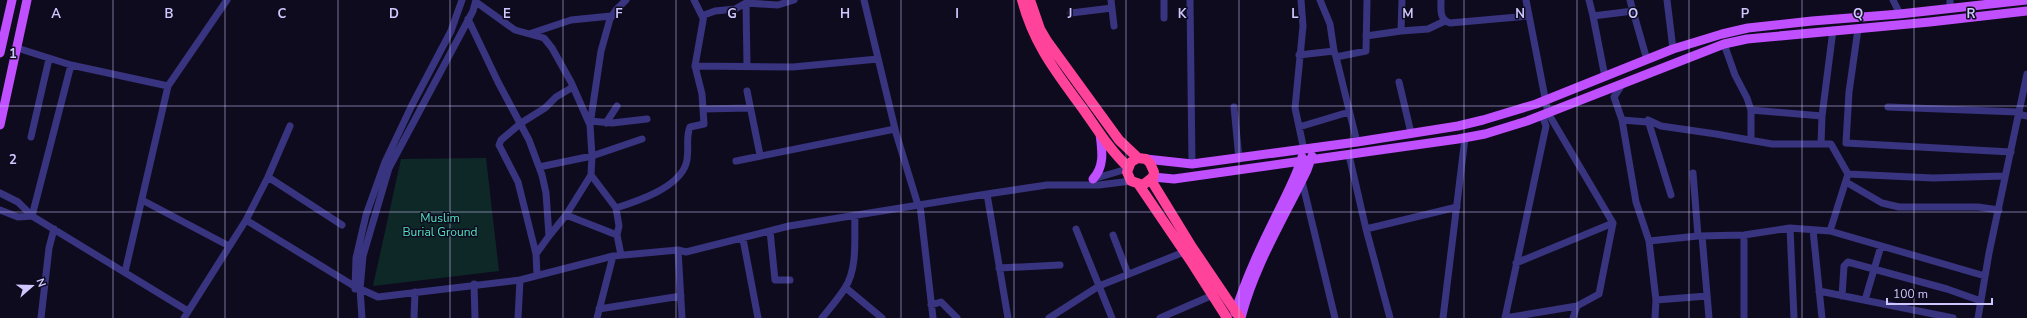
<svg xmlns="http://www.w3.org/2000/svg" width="2027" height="318" font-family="'Nunito Sans',sans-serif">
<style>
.green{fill:#0e2828}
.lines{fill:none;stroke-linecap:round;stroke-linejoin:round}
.minor{stroke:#38347f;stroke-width:7}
.major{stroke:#c04fff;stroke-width:9}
.highway{stroke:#ff439a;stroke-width:10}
.grid{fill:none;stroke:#cfc8ff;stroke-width:1;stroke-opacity:0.55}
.labels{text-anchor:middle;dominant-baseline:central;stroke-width:3;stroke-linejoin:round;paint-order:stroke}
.park-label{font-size:12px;fill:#51e2c0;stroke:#0f0b1e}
.grid-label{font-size:13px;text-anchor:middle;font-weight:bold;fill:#cfc8ff;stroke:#0f0b1e;stroke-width:3;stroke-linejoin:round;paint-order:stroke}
</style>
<rect width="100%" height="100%" fill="#0f0b1e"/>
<!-- green -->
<path class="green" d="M486 158 499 271 373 286 401 159Z"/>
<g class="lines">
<!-- minor -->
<path class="minor" d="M694 0 703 18
M864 0 896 133 918 205
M1111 0 1114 26
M1164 0V18
M1190 0 1192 164
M1301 0 1303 26 1295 108 1304 150
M1320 0 1330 24 1334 51
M1441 0C1441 10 1439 19 1450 23L1528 16
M1526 0 1548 113 1613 223 1599 294 1577 306 1573 318
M1589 0 1593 16
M1630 0 1633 11
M1667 0 1673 49
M1893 0 1900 14
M1950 0V8
M476 2 515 30 544 38 552 48 571 82 590 125
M746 3 747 66
M1071 13 1112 8
M468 19 498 82 529 140 542 175 546 193 549 236 536 254 537 275
M1858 29 1849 92 1846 143 2011 152
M1401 31 1428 29 1445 21
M532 33 571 20 611 16
M1366 36 1401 31 1402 0
M1724 44 1735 75 1747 98 1751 110V140
M17 48 71 65 168 86
M1299 55 1334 51 1336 57 1366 51 1367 0
M1336 57 1357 142
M695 66 704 15 715 11 735 9 746 3 778 5 794 0
M1605 77 1593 16 1633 11 1647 60
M1399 82 1411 133
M1623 83 1614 97 1622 120 1636 202 1649 241 1656 300 1655 318
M747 91 760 155
M1234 107 1239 159
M1888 107 2018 112
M703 109 750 108
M1751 110 1822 116
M2018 114 2027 116
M1622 120 1647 122 1648 120 1661 126 1716 134 1772 144H1831L1848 174 1830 231 1790 228 1744 235 1698 236 1649 241
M1648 120 1671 195
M590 121 612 123 647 119
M606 123 617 106
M1299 127 1349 112
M31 137 49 59
M1821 144 1822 116 1833 30
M1349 155 1366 229 1390 318
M736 161 895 129
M539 167 592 156 642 139
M1693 173 1698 236
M1848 174 1933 178 2005 176
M268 177 342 225
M1093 179 1127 169
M1302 181 1335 318
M1846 182 1882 203 1899 207H1978L1999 210
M0 193 18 202 32 216 188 311
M987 194 1008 318
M142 200 229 246
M920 205 933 318
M616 208 591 175 592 156 590 125 601 51 610 19 616 10 626 0
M0 210 18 217 32 216
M566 215 617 235
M32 216 71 65
M246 220 268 177 290 126
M1790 228 1794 318
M1076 229 1112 318
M1366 229 1457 207
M1813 230 1822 318
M770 231 775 280H790
M1830 231 1985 276
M1113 235 1128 274
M549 236 566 215 591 175
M1702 236 1709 318
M743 239 758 318
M678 250 682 318
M536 254 518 182 499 145 501 140 521 123 545 108 556 97 573 87
M621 255 617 235 619 226 616 208C638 201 678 188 686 164 690 152 685 138 690 127L704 124 702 94 695 66 793 67 878 59
M1516 263 1613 223
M999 268 1060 265
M125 272 168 86 227 0
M474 284 475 318
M846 288 882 318
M355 289 356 258 366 215 385 162 412 105 451 31 462 0
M1819 291 1953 318
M1842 296 1844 266 1848 262 1947 289 1981 301
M1656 300 1707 296
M1865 300 1881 246
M931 305 941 302 957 318
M599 309 681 296
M41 318 49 248 54 229
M184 318 246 220 354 286 378 297 520 280 613 256 678 250 686 252 789 226 987 194 1047 185H1099L1131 181
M362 318 360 289 363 256 389 168 473 11 476 0
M414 318 415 292
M518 318 520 280
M597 318 613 256
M822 318C830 308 838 299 845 288 858 268 854 238 855 215
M1049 318 1099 286 1184 252
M1160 318 1213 295
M1443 318 1465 138
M1505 318 1546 126 1542 115
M1505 318 1577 306
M1744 318V235
M1978 318 1989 253 2027 74"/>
<!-- major -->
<path class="major" d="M0 53 12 0
M0 125 27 0
M1146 159 1192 164 1357 142 1458 126 1483 120 1536 104 1673 49 1722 34 1748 28 1812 21 1900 14 2026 0
M1153 177 1174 179 1458 139 1485 134 1527 121 1724 44 1747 39 1930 22 2027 11
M1093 179C1105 166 1102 150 1100 134
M1235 313C1246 277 1263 242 1280 208 1288 191 1297 175 1302 157
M1241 318C1254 266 1284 218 1307 170L1312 156"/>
<!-- highway -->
<path class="highway" d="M1022 0C1034 45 1056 72 1083 109 1097 129 1110 150 1128 167
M1030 0 1040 29 1047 41 1119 140 1138 158 1146 159 1150 163 1154 172 1153 177 1143 185 1131 181 1127 172 1131 162 1138 158
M1151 180 1192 247 1240 318
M1139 185 1192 263 1227 318"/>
</g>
<!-- grid -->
<path class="grid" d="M113 0V318M225 0V318M338 0V318M450 0V318M563 0V318M676 0V318M788 0V318M901 0V318M1014 0V318M1126 0V318M1239 0V318M1351 0V318M1464 0V318M1577 0V318M1689 0V318M1802 0V318M1914 0V318M0 106H2027M0 212H2027"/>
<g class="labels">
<!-- park labels -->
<g class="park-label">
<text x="440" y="218">Muslim<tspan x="440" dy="14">Burial Ground</tspan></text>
</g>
</g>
<g class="grid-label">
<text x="56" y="18">A</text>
<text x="169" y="18">B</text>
<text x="282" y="18">C</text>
<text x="394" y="18">D</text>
<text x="507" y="18">E</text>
<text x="619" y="18">F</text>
<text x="732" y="18">G</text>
<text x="845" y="18">H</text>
<text x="957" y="18">I</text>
<text x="1070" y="18">J</text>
<text x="1182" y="18">K</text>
<text x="1295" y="18">L</text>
<text x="1408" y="18">M</text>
<text x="1520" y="18">N</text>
<text x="1633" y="18">O</text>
<text x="1745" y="18">P</text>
<text x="1858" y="18">Q</text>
<text x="1971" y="18">R</text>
<text x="13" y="58">1</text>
<text x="13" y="164">2</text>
</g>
<!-- north arrow -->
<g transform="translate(32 286) rotate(70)" stroke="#0f0b1e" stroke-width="3" paint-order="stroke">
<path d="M0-3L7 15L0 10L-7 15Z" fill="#cfc8ff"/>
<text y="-6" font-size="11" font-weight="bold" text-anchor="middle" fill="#cfc8ff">N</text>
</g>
<!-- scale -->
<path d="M1887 298v6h105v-6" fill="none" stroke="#cfc8ff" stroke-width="2"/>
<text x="1893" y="298" font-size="12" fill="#cfc8ff" stroke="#0f0b1e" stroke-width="3" paint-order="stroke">100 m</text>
</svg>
